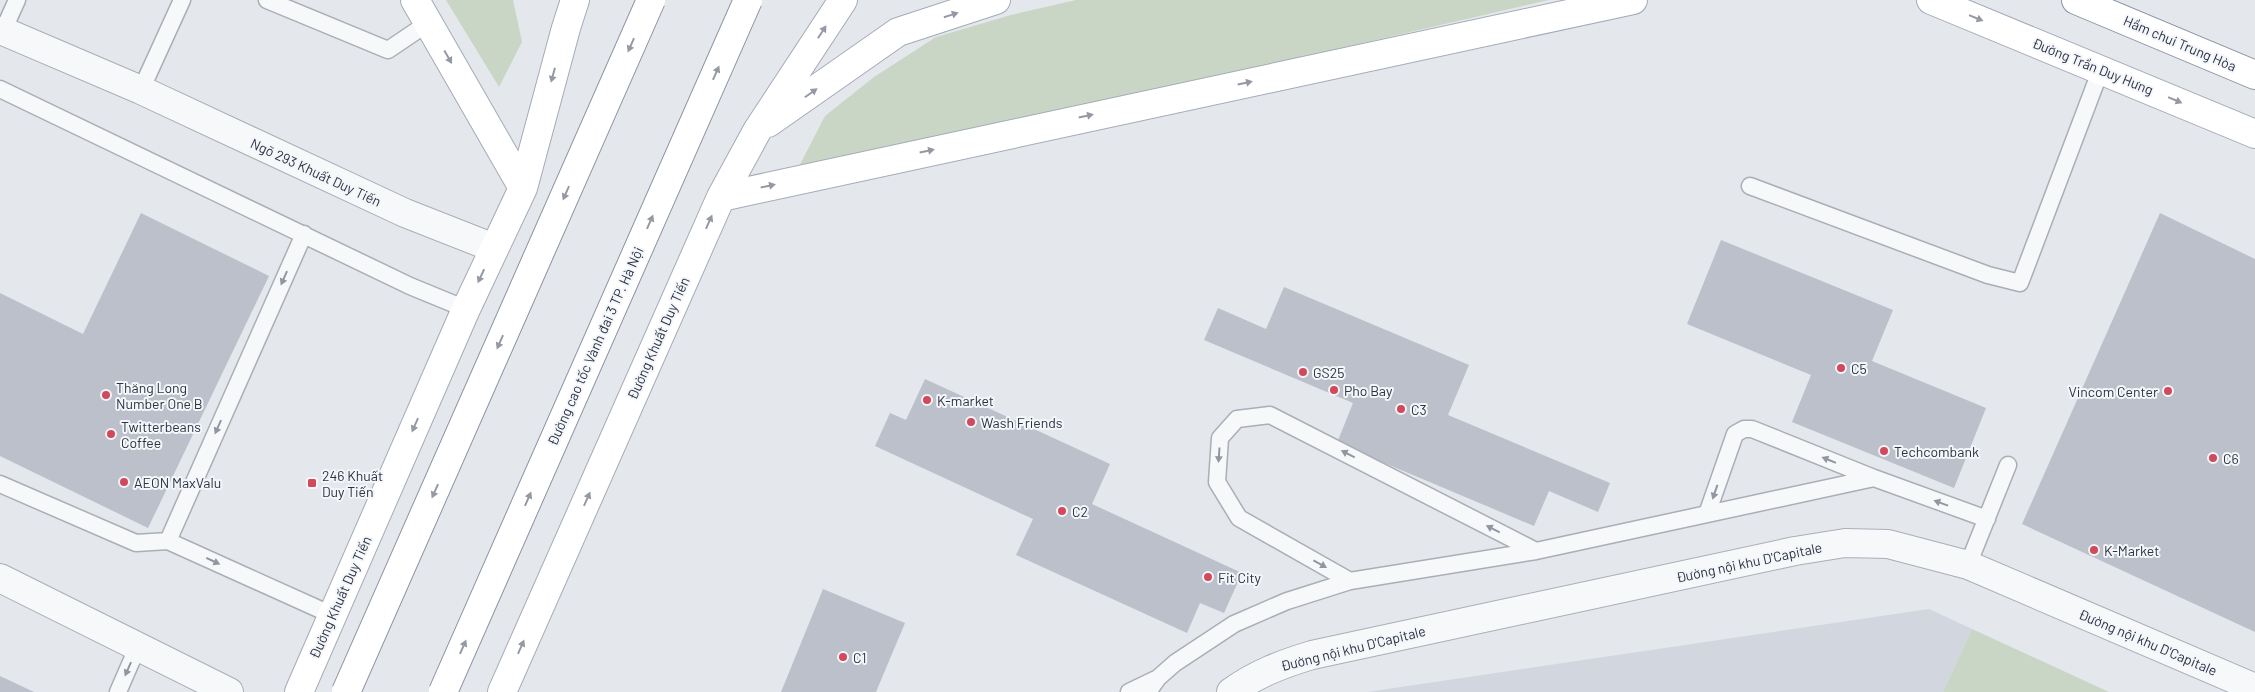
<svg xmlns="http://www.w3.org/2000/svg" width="2255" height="692" font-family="Barlow,sans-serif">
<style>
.built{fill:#d2d6de}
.green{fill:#c9d6c5}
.building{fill:#bbc0ca}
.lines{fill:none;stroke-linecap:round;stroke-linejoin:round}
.service-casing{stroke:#a9aeb7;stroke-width:19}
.minor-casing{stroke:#a9aeb7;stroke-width:30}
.primary-casing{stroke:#a3abb8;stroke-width:30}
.trunk-casing{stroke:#8b94a3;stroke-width:30}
.service{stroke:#f7f8fa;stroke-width:16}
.minor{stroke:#f7f8fa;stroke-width:28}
.primary{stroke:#fff;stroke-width:28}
.trunk{stroke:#fff;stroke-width:28}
.motorway-bridge-casing{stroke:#8b94a3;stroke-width:30;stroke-linecap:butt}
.motorway-bridge{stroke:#fff;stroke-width:28}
.oneway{fill:#959aa2}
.oneway2{fill:#9196a0}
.poi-dot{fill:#d1495b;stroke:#f4f6f9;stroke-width:2}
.labels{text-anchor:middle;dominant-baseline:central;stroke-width:4;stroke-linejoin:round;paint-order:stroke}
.street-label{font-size:14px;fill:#2b3445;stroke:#f4f6f9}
.poi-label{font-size:14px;fill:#2b3445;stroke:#f4f6f9;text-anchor:start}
</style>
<rect width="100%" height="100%" fill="#e4e7ec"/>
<!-- built -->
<path class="built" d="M1929 609 1972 629 1943 692H1367Z"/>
<!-- green -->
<path class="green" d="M446 0H513L522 42 499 87Z
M1076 0H1549L795 174 825 116 874 77 936 37 1011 15Z
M1972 629 2109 692H1943Z"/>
<!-- building -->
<path class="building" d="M141 213 269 276 148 528 0 456V293L83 334Z
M2160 213 2255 259V632L2022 524Z
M1721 240 1893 310 1872 361 1986 408 1954 488 1792 422 1811 375 1687 324Z
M1284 287 1469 365 1448 415 1610 483 1598 512 1549 491 1534 526 1337 443 1353 403 1204 340 1218 308 1266 329Z
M925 379 1110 464 1092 504 1242 573 1224 613 1200 603 1187 633 1016 555 1033 519 875 446 890 413 906 420Z
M823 589 905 623 876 692H781Z
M0 676 34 692H0Z"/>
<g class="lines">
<!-- service casing -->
<g class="service-casing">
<path id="service" d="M267 0 388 50 428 23
M3 31 17 0
M0 89 410 286 466 309
M141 90 182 0
M1750 186 1988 275 2020 283 2101 69
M0 484 136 543 168 541 332 615
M1707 514 1735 434 1744 429H1752L1874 478 1987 519
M168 541 304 234
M1968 565 2008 465
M1350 581 1239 518 1217 482 1220 438 1237 419 1270 415 1536 551
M118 692 138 646
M1129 692 1156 679
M1148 692 1158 678 1175 663 1234 624 1287 601 1350 581 1536 551 1874 478"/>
</g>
<!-- minor casing -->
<g class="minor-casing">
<path id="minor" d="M3 31 141 90 405 213 494 248
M0 578 229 692
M1231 692C1256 674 1282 664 1312 655L1795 551 1845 543 1888 544 1968 565 2255 688"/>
</g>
<!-- primary casing -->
<g class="primary-casing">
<path id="primary" d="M415 0 523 188
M1931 0 2255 134
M768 123 898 32 996 0
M721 197 1633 0
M299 692 466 309 523 188 566 28 575 0
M502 692 721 197 757 131 843 0"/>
</g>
<!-- trunk casing -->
<g class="trunk-casing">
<path id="trunk" d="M2076 0 2255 75"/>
</g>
<!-- service -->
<use href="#service" class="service"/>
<!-- minor -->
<use href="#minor" class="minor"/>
<!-- primary -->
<use href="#primary" class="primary"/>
<!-- trunk -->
<use href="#trunk" class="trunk"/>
<!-- motorway-bridge casing -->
<g class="motorway-bridge-casing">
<path id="motorway-bridge" d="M346 692 651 0
M443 692 748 0"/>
</g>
<!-- motorway-bridge -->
<use href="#motorway-bridge" class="motorway-bridge"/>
</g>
<!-- one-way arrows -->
<defs><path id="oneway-solid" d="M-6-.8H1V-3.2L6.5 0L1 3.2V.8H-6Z" transform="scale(1.25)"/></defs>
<g class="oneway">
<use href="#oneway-solid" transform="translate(951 15) rotate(-18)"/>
<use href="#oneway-solid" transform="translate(1976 18) rotate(22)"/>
<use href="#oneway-solid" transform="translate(822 32) rotate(-57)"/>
<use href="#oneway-solid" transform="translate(631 45) rotate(114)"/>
<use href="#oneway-solid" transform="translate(448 57) rotate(60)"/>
<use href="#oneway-solid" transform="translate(716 73) rotate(-66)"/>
<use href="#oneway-solid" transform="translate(553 75) rotate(105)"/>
<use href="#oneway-solid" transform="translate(1245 83) rotate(-12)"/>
<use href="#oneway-solid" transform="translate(811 93) rotate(-35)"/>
<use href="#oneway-solid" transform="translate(2175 100) rotate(23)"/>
<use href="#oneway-solid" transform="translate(1086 116) rotate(-12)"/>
<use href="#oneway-solid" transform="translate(927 151) rotate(-12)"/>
<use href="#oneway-solid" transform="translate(768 186) rotate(-12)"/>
<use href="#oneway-solid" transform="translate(566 193) rotate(114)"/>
<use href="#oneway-solid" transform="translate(650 222) rotate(-66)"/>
<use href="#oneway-solid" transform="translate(709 222) rotate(-66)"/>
<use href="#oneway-solid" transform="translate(481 276) rotate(115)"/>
<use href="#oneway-solid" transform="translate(500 342) rotate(114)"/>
<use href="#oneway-solid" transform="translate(415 425) rotate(114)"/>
<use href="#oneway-solid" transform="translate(435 491) rotate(114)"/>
<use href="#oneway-solid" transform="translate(528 499) rotate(-66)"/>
<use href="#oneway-solid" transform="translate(587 499) rotate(-66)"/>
<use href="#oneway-solid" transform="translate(463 647) rotate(-66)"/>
<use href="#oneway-solid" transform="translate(521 647) rotate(-66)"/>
</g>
<g class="oneway2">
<use href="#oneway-solid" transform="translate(284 278) rotate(114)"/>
<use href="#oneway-solid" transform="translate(218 427) rotate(114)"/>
<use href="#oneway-solid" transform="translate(1348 454) rotate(-153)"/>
<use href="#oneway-solid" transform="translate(1219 455) rotate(94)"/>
<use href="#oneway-solid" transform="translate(1829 460) rotate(-158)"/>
<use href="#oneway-solid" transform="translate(1715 492) rotate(109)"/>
<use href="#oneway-solid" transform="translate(1941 503) rotate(-160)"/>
<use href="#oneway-solid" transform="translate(1493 529) rotate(-153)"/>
<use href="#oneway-solid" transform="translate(213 561) rotate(25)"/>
<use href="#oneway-solid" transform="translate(1320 564) rotate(29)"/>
<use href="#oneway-solid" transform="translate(128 669) rotate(114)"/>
</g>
<!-- markers -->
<g class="poi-dot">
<circle cx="1841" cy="368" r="5"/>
<circle cx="1303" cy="372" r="5"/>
<circle cx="1334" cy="390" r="5"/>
<circle cx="2168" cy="391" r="5"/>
<circle cx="106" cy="395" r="5"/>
<circle cx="927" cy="400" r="5"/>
<circle cx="1401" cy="409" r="5"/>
<circle cx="971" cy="422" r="5"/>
<circle cx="111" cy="434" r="5"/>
<circle cx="1884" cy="451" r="5"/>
<circle cx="2213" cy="458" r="5"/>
<circle cx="124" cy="482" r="5"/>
<rect x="307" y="478" width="10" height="10" rx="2.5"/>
<circle cx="1062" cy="511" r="5"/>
<circle cx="2094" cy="550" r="5"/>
<circle cx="1208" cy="577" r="5"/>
<circle cx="843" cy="657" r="5"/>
</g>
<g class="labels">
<!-- street labels -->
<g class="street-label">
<text transform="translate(2180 43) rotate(23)">Hầm chui Trung Hòa</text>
<text transform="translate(2093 66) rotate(22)">Đường Trần Duy Hưng</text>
<text transform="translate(316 172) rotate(25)">Ngõ 293 Khuất Duy Tiến</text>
<text transform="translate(658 338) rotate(-66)">Đường Khuất Duy Tiến</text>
<text transform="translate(595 346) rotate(-66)">Đường cao tốc Vành đai 3 TP. Hà Nội</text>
<text transform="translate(1749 562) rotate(-12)">Đường nội khu D'Capitale</text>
<text transform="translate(340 597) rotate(-66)">Đường Khuất Duy Tiến</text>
<text transform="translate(2148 642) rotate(23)">Đường nội khu D'Capitale</text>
<text transform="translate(1353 648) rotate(-14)">Đường nội khu D'Capitale</text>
</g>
<!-- poi labels -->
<g class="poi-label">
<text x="1851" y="368">C5</text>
<text x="1313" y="372">GS25</text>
<text x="116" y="387">Thăng Long<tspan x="116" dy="16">Number One B</tspan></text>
<text x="1344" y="390">Pho Bay</text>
<text x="2158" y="391" text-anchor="end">Vincom Center</text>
<text x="937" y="400">K-market</text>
<text x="1411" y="409">C3</text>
<text x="981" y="422">Wash Friends</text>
<text x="121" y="426">Twitterbeans<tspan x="121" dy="16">Coffee</tspan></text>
<text x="1894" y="451">Techcombank</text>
<text x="2223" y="458">C6</text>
<text x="322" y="475">246 Khuất<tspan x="322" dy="16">Duy Tiến</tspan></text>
<text x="134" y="482">AEON MaxValu</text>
<text x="1072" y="511">C2</text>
<text x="2104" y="550">K-Market</text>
<text x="1218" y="577">Fit City</text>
<text x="853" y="657">C1</text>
</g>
</g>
</svg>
